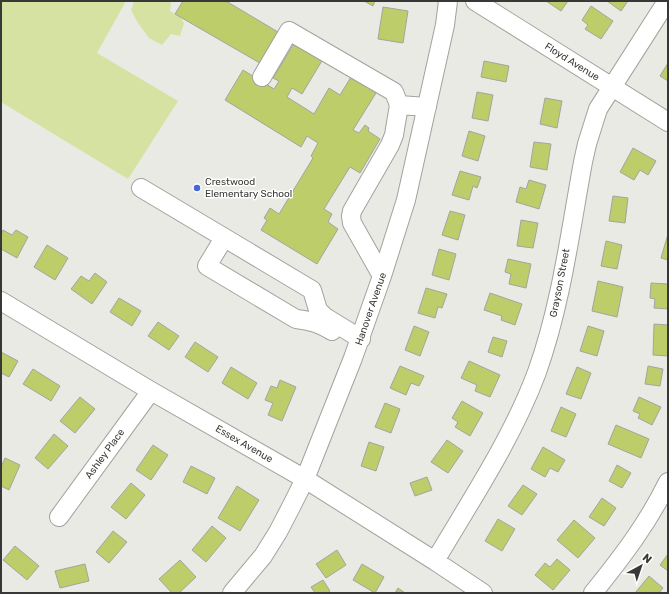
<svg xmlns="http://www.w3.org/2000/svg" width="669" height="594" font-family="Rubik,sans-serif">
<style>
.green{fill:#d5e2a1}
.building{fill:#bccd6a;stroke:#a3a59f}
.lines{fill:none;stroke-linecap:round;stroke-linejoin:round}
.minor-casing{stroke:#a1a39d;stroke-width:20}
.minor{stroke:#fff;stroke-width:18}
.poi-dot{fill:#4668db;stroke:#fffffe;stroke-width:1.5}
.labels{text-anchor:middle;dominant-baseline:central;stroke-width:3;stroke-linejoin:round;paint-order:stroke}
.street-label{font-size:10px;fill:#383836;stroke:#fffffe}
.poi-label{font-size:10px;fill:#383836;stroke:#fffffe;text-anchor:start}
</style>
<rect width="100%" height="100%" fill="#e9eae4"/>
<!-- green -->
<path class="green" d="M1 1H126L97 53 178 101 128 179 1 102Z
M134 1H168L171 3 170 11 181 18 184 23 180 36 171 34 162 45 149 38 138 23 131 10Z"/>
<!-- building -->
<path class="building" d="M183 1H226L283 35 265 66 175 14Z
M364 1H375L373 6Z
M546 1H568L561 11Z
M607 1H628L621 11Z
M591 6 613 21 601 39 585 29 588 25 582 20Z
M383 7 408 11 403 43 378 39Z
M295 42 323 59 302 94 292 88 287 97 314 114 329 88 340 95 351 77 376 93 353 130 359 133 365 125 369 128 368 131 380 139 360 173 350 167 324 209 332 214 328 222 338 229 317 264 261 230 267 220 264 218 270 208 279 214 313 158 311 156 318 143 307 136 301 147 225 100 243 70 274 89 279 81 273 78Z
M484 61 509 66 506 82 481 77Z
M668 63V81L660 76Z
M477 92 493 95 488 121 472 118Z
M545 98 562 101 557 128 540 124Z
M469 131 485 136 478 161 462 156Z
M534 142 551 144 547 170 530 167Z
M633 148 656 161 648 175 640 170 634 180 620 172Z
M460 171 481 177 477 188 473 186 469 200 452 195Z
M529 180 546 185 539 209 516 202 520 187 526 189Z
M613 196 628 198 625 223 609 221Z
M450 211 465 215 458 240 442 235Z
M521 220 538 223 533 248 517 246Z
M3 230 12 235 16 230 28 237 17 258 1 249V234Z
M668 234V260L661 258Z
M606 241 622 245 617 269 601 266Z
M47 245 68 258 55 280 34 267Z
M439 249 456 254 449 280 432 275Z
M508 259 531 264 526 288 509 284 511 274 505 272Z
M95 273 107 282 92 304 71 289 81 276 89 281Z
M598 281 623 287 617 317 592 311Z
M651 283 668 284V309L654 308 655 299 650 298Z
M426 288 447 294 442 308 438 307 435 318 418 313Z
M490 293 522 304 515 325 501 320 502 316 484 310Z
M119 298 141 311 132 326 110 312Z
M158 322 179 336 169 350 148 336Z
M654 324 668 325V356L653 355Z
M414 326 429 332 420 356 405 350Z
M588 326 604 331 597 356 580 351Z
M493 337 507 341 502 357 488 352Z
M195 342 218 357 208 372 185 357Z
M1 352 18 361 9 377 1 373Z
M469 361 500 375 490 397 475 391 477 385 461 378Z
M400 366 424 376 419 386 411 383 406 395 390 388Z
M648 366 663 369 660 386 645 384Z
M231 367 257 383 248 399 222 383Z
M577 367 591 373 581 399 566 394Z
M33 369 60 386 51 401 23 384Z
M280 380 296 387 282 421 268 415 273 403 265 400 271 386 277 388Z
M80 397 95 409 75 433 60 421Z
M639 397 661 407 652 425 638 418 640 414 633 411Z
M462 401 483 413 470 436 455 427 458 422 452 418Z
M385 403 400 409 391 433 375 427Z
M561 407 576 414 566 437 551 431Z
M616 425 649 439 641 458 608 444Z
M54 434 68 446 48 469 35 458Z
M447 440 463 451 448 473 431 462Z
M369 442 384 447 376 471 361 466Z
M153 445 168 455 151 480 136 470Z
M543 447 565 460 558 472 550 468 545 477 531 469Z
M5 458 20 465 9 490 1 486V467Z
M617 465 631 473 622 488 609 481Z
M191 466 215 478 207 494 183 482Z
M427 477 432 490 415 496 410 483Z
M131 483 145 495 126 519 111 507Z
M523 485 537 494 522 515 508 506Z
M237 486 259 500 240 531 218 518Z
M602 498 616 508 604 526 589 517Z
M498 519 515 529 502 551 485 541Z
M574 520 595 538 578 558 557 540Z
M212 526 226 538 206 562 192 550Z
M113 531 127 542 109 563 96 552Z
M15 546 39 566 27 580 3 560Z
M337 550 346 565 326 578 316 564Z
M668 554V571L660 565Z
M557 559 570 570 553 590 535 575 545 563 550 567Z
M180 560 196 577 179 593H172L159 579Z
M85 564 89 581 60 588 55 571Z
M362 564 384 577 375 593 353 580Z
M649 576 663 588 659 593H635Z
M323 580 330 591 327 593H315L311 587Z
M398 588 405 593H395Z"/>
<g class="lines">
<!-- minor casing -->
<g class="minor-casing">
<path id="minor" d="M475 1 668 122
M262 77 289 31 394 92 399 105
M141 188 312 290 318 310 325 317 361 339
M224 238 207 266 296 319C312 321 318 323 332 331
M382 276 352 223 351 216 352 211 390 145 394 135 399 105 427 107
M1 301 151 391 305 479 435 561 483 593
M59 517 151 391
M435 561C471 500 512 439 537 372 561 305 570 233 583 162L587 144 598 109 667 1
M232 593 263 556 278 532 292 505 305 479 353 358 382 276 406 200 445 25 448 1
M593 593C622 557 648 523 668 482"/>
</g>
<!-- minor -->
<use href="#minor" class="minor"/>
</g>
<!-- markers -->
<circle class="poi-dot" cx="197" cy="188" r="4"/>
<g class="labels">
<!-- street labels -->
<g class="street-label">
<text transform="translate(572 62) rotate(32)">Floyd Avenue</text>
<text transform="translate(560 283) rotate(-79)">Grayson Street</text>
<text transform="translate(371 309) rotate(-71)">Hanover Avenue</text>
<text transform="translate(244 444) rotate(30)">Essex Avenue</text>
<text transform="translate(105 454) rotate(-54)">Ashley Place</text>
</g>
<!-- poi labels -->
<g class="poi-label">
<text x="205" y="182">Crestwood<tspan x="205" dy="12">Elementary School</tspan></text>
</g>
</g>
<!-- border -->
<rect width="669" height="594" fill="none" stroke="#383836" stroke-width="4"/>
<!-- north arrow -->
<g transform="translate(641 566) rotate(40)" stroke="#fffffe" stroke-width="3" paint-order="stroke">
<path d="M0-3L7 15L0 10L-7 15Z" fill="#383836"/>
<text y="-6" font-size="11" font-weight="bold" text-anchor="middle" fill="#383836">N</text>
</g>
</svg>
